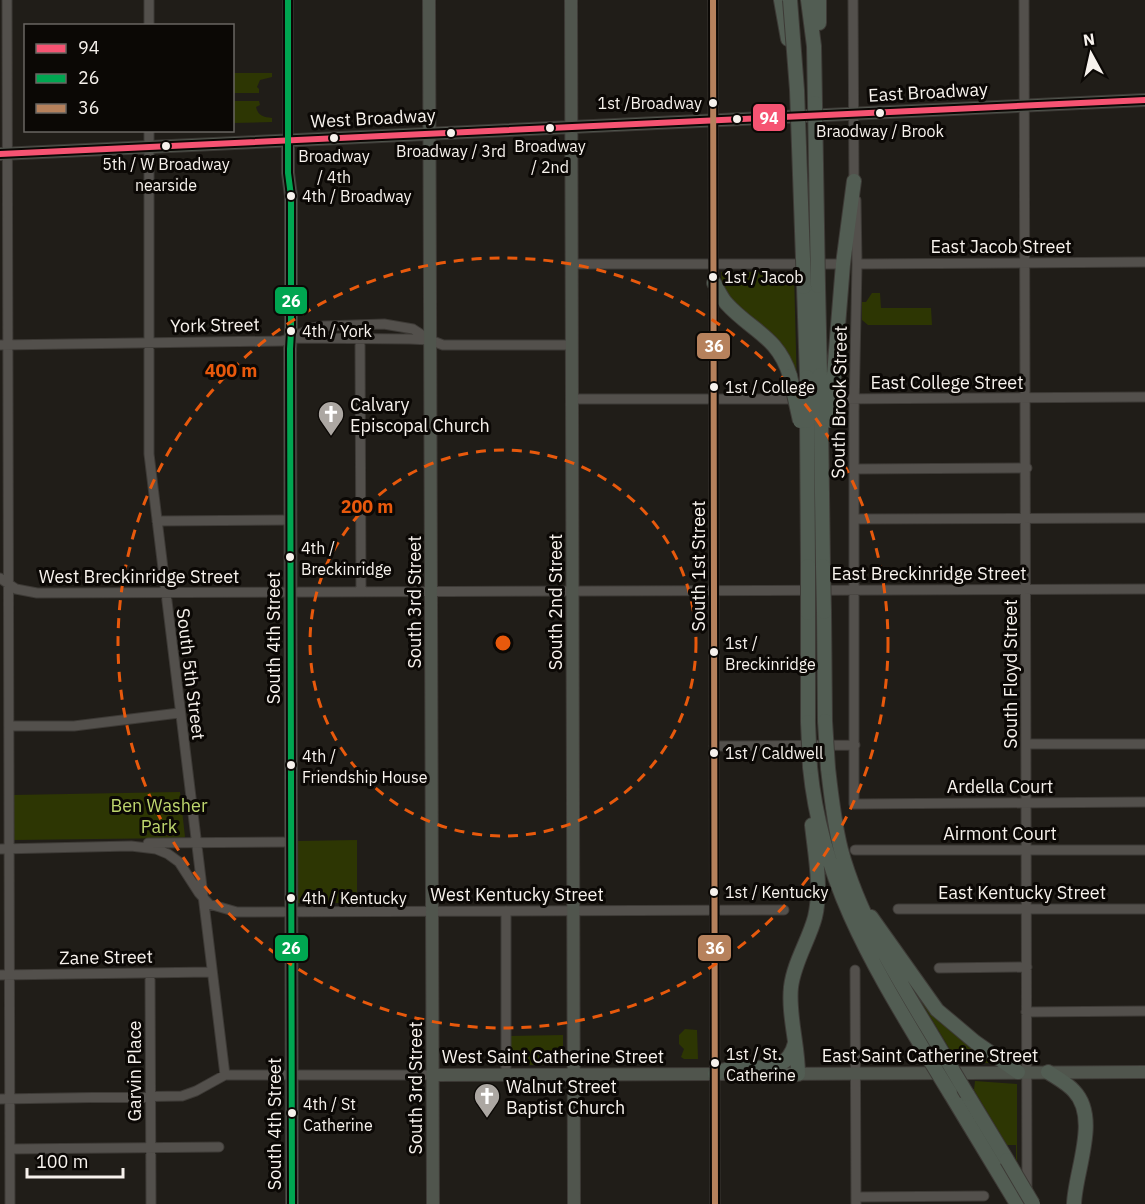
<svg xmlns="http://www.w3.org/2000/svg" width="1145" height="1204" font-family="'IBM Plex Sans',sans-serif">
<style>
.green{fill:#2d3603}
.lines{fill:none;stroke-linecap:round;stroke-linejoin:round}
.minor-casing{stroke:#3d3a36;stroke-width:11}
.major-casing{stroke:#3d3a36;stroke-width:14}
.highway-casing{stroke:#3d3a36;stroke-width:16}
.minor{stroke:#53504c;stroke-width:9}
.major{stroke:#50554d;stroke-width:12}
.highway{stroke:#525d53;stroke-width:14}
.highway-bridge-casing{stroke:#3d3a36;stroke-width:16;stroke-linecap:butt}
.highway-bridge{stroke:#525d53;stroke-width:14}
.bus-1-casing{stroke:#0b0805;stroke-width:10}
.bus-2-casing{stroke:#0b0805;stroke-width:10}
.bus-3-casing{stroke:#0b0805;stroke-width:10}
.bus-1{stroke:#f65372;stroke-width:6}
.bus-2{stroke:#00a651;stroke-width:6}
.bus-3{stroke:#b6815c;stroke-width:6}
.ring{fill:none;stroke:#e8590c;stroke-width:3;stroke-dasharray:10 8}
.bus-dot{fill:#f7f2ed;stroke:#0b0805;stroke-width:2}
.labels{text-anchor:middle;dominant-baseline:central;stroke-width:6;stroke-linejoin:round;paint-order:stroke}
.bus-label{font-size:16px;fill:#f7f2ed;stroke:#0b0805;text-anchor:start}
.street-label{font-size:18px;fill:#f7f2ed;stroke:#0b0805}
.poi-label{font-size:18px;fill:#f7f2ed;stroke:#0b0805;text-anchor:start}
.park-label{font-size:18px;fill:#bed66e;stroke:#0b0805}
.centre{fill:#e8590c;stroke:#0b0805;stroke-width:3}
.ring-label{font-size:18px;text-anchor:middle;font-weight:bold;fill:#e8590c;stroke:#0b0805;stroke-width:6;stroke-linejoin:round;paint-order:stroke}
.line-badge{stroke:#0b0805;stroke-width:2}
.badge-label{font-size:16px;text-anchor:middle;font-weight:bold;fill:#fff}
</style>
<rect width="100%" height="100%" fill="#201d18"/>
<!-- green -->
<path class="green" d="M233 73H272V77L260 80 257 87 259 89V93H233Z
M232 101H259L260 105 256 107C258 116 264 117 272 118V122L233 123Z
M721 272H794L797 390 794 374 738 311 722 287Z
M872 293H880L881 308H931L932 325H868L862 320V302H866Z
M180 792 185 837 183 838 13 840 12 795Z
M357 840V903H298V841Z
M904 973 1000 1063H958Z
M685 1029 697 1030 698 1059H684L681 1057 684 1049 679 1044V1035Z
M563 1035V1065H508V1036Z
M975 1081 1017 1084V1162L1016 1159V1145H1007L974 1090Z"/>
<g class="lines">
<!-- minor casing -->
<g class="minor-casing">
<path id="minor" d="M7 0 10 1204
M149 0V26
M288 0V140
M713 0 715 1204
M853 0 854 186
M1024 0 1027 1193
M149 130V454L225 1075
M856 200 857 264 854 412V804L1145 802
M572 264H843
M857 264 1145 262
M292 338 312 328 324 326 384 324 413 329 430 340
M360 339 361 592
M0 345 282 341 291 338 410 339 430 340 443 345H572
M572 399H798
M830 399 1145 397
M854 469 1027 468
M854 519 1145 518
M157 521 290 520
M0 578 16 589 37 593 1145 589
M9 726H74L179 713
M1027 744H1145
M714 746 855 745
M148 843 291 842
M0 849 131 846 156 849 168 854 179 862 199 893 209 904 237 912 784 910
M855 850H1145
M898 909H1145
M939 968 1027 967
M855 970 856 1204
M150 973 151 1204
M0 975 212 972
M1026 1012 1145 1011
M506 1075V911
M0 1099 182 1096 196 1091 225 1075H433
M10 1149 219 1147
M856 1197 984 1196"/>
</g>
<!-- major casing -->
<g class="major-casing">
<path id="major" d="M429 0 433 1204
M571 0 574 1204
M288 140V173L291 196V331L290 349 292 1204
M0 154 1145 100
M750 1074 1145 1072
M433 1075 724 1074"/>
</g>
<!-- highway casing -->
<g class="highway-casing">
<path id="highway" d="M781 0 788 39
M808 0 814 46 815 103
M819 23V0
M714 283C718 290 721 297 726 303 751 331 778 336 790 376
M818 286 820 375
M804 287 807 377
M834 375 843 264 854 181
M821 420 823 566
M807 421 808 566
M824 612 825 721
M808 722V613
M810 767C821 878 869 959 925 1052
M828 768C831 795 834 823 841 850 861 923 904 988 942 1052
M871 917 937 1010 975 1042 1018 1072
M1048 1072C1057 1078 1067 1083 1074 1091 1100 1118 1075 1171 1074 1204
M715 1074C742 1058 785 1084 795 1043
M798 1074C798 1045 788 1015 791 987 794 962 809 940 815 917 822 887 815 854 812 825
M950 1093 1017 1204
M967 1094 1007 1160"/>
</g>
<!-- minor -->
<use href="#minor" class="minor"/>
<!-- major -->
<use href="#major" class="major"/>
<!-- highway -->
<use href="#highway" class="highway"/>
<!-- highway-bridge casing -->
<g class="highway-bridge-casing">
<path id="highway-bridge" d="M790 0 797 90 804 287
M815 103 818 286
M820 375 821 420
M790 376 800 421
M807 377V421
M831 421 834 375
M808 566V613
M823 566 824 612
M825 721 828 768
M808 722 810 767
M925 1052 950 1093
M942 1052 967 1094
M1007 1160 1033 1204"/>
</g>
<!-- highway-bridge -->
<use href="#highway-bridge" class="highway-bridge"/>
<!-- bus-1 casing -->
<g class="bus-1-casing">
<path id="bus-1" d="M0 154 1145 100"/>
</g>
<!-- bus-2 casing -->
<g class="bus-2-casing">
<path id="bus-2" d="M288 0V173L291 196V331L290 349 292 1204"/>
</g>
<!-- bus-3 casing -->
<g class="bus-3-casing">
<path id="bus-3" d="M713 0 715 1204"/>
</g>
<!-- bus-1 -->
<use href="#bus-1" class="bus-1"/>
<!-- bus-2 -->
<use href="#bus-2" class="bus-2"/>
<!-- bus-3 -->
<use href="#bus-3" class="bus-3"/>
</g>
<!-- distance rings -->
<g class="ring">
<circle cx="503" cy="643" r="193"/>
<circle cx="503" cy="643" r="385"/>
</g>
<!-- icons -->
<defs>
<g id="church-pin" transform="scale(1.35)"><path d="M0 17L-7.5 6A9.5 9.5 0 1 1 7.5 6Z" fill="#aca7a2" stroke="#0b0805"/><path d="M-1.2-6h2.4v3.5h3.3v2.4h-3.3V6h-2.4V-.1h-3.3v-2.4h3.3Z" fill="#fff"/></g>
</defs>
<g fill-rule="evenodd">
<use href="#church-pin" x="331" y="414"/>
<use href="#church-pin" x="487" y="1096"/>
</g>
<!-- markers -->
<g class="bus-dot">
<circle cx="713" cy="103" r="5"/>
<circle cx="880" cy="113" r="5"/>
<circle cx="737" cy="119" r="5"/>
<circle cx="550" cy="128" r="5"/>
<circle cx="451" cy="133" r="5"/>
<circle cx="334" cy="138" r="5"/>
<circle cx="166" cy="146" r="5"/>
<circle cx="291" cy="196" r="5"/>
<circle cx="713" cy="277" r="5"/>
<circle cx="291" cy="331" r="5"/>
<circle cx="714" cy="387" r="5"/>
<circle cx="290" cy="557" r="5"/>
<circle cx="714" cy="652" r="5"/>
<circle cx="714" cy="753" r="5"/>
<circle cx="291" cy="765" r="5"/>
<circle cx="714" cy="892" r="5"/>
<circle cx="291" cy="898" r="5"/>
<circle cx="715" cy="1063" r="5"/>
<circle cx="292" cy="1113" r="5"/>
</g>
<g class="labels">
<!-- bus labels -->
<g class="bus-label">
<text x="702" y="103" text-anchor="end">1st /Broadway</text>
<text x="880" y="131" text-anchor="middle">Braodway / Brook</text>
<text x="550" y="146" text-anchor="middle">Broadway<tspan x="550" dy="21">/ 2nd</tspan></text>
<text x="451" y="151" text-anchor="middle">Broadway / 3rd</text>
<text x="334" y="156" text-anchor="middle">Broadway<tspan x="334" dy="21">/ 4th</tspan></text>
<text x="166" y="164" text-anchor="middle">5th / W Broadway<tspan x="166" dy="21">nearside</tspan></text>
<text x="302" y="196">4th / Broadway</text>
<text x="724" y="277">1st / Jacob</text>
<text x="302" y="331">4th / York</text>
<text x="725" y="387">1st / College</text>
<text x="301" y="548">4th /<tspan x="301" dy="21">Breckinridge</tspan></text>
<text x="725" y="643">1st /<tspan x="725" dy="21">Breckinridge</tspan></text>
<text x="725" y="753">1st / Caldwell</text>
<text x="302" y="756">4th /<tspan x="302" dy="21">Friendship House</tspan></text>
<text x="725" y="892">1st / Kentucky</text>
<text x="302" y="898">4th / Kentucky</text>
<text x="726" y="1054">1st / St.<tspan x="726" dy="21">Catherine</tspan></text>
<text x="303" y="1104">4th / St<tspan x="303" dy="21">Catherine</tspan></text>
</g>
<!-- street labels -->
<g class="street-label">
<text transform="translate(928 92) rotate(-3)">East Broadway</text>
<text transform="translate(373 118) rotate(-3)">West Broadway</text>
<text x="1001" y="246">East Jacob Street</text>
<text transform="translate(215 325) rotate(-1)">York Street</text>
<text x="947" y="382">East College Street</text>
<text transform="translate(839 402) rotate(-89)">South Brook Street</text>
<text transform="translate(698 566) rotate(-90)">South 1st Street</text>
<text x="929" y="573">East Breckinridge Street</text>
<text x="139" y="576">West Breckinridge Street</text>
<text transform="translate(414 602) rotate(-90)">South 3rd Street</text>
<text transform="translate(555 602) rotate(-90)">South 2nd Street</text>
<text transform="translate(273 638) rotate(-90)">South 4th Street</text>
<text transform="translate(191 674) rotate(83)">South 5th Street</text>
<text transform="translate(1010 674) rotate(-90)">South Floyd Street</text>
<text x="1000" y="786">Ardella Court</text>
<text x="1000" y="833">Airmont Court</text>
<text x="1022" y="892">East Kentucky Street</text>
<text x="517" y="894">West Kentucky Street</text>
<text transform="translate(106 957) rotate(-1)">Zane Street</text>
<text x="930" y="1055">East Saint Catherine Street</text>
<text x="553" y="1056">West Saint Catherine Street</text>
<text transform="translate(134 1071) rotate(-90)">Garvin Place</text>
<text transform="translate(415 1088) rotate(-90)">South 3rd Street</text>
<text transform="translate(274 1124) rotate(-90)">South 4th Street</text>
</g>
<!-- poi labels -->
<g class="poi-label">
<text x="350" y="404">Calvary<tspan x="350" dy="21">Episcopal Church</tspan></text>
<text x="506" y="1086">Walnut Street<tspan x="506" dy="21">Baptist Church</tspan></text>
</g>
<!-- park labels -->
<g class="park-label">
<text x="159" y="805">Ben Washer<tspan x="159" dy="21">Park</tspan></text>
</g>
</g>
<circle cx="503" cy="643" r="9" class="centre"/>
<g class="ring-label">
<text x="231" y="377">400 m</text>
<text x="367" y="513">200 m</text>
</g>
<g class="line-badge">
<rect x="752" y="103" width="34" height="29" rx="6" fill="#f65372"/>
<rect x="274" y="286" width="34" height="29" rx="6" fill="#00a651"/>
<rect x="696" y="332" width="35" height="28" rx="6" fill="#b6815c"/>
<rect x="274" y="934" width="35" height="28" rx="6" fill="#00a651"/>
<rect x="697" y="934" width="35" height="28" rx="6" fill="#b6815c"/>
</g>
<g class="badge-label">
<text x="769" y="124">94</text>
<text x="291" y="307">26</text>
<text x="714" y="352">36</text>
<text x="291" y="954">26</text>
<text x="715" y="954">36</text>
</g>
<!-- legend -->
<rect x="24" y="24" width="210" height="108" fill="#0b0805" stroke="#696662" stroke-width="1.5"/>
<rect x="36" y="44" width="30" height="9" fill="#f65372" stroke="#696662" stroke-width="1.5"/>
<text x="78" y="54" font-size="18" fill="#f7f2ed">94</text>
<rect x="36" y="74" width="30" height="9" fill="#00a651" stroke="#696662" stroke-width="1.5"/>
<text x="78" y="84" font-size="18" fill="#f7f2ed">26</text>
<rect x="36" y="104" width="30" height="9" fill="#b6815c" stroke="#696662" stroke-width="1.5"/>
<text x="78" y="114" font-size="18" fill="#f7f2ed">36</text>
<!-- north arrow -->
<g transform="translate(1091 54) rotate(352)" stroke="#0b0805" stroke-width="4.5" paint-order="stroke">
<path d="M0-4.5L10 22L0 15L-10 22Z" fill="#f7f2ed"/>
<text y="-9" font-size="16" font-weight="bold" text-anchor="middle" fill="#f7f2ed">N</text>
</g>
<!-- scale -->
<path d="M27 1168v9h96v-9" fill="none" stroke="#f7f2ed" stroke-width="3"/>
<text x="36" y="1168" font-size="18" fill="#f7f2ed" stroke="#0b0805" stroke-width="4.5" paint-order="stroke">100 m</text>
</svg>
